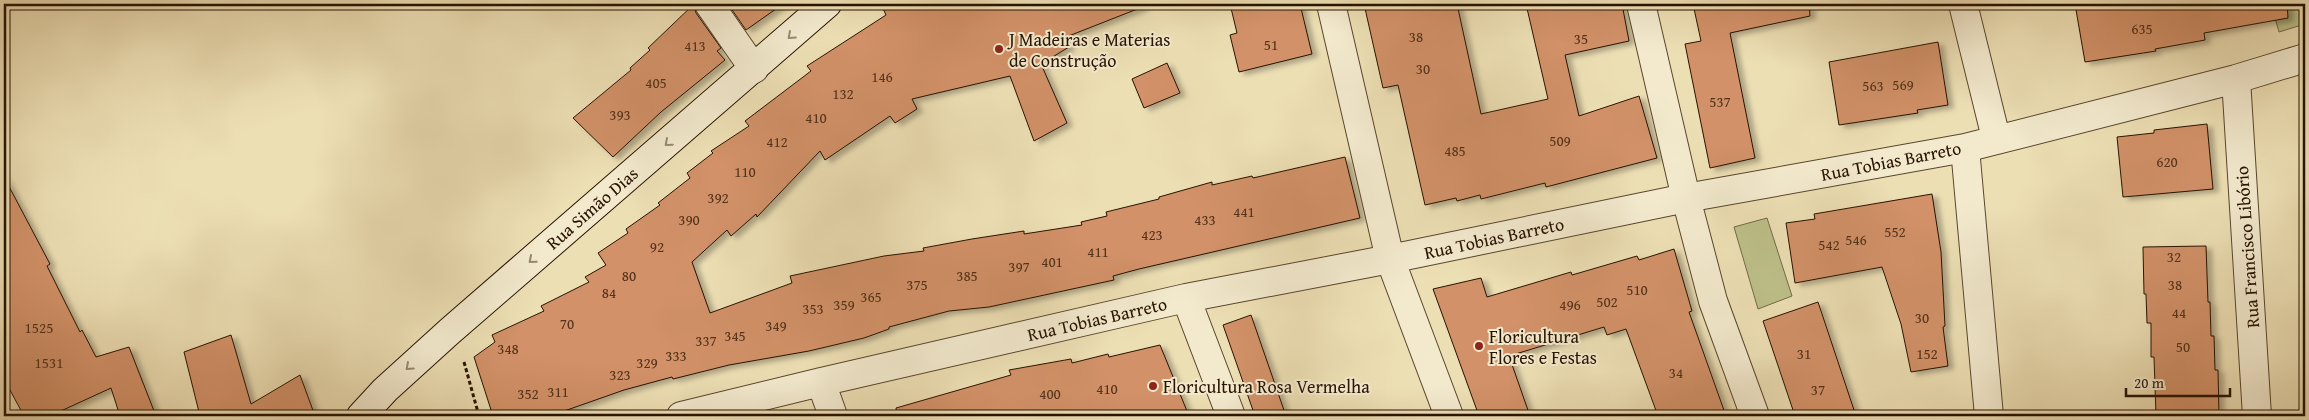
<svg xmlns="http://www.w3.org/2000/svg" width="2309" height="420" font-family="'Gentium Book Plus',serif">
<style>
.green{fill:#bdc08a;stroke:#726a45}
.building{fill:#d29168;stroke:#271300;filter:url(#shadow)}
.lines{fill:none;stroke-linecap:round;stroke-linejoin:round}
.street-casing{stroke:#58462d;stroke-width:30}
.secondary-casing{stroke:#271300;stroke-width:30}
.path{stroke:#271300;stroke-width:3;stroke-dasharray:4 2.5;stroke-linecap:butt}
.street{stroke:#f3eace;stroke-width:28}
.secondary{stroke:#f3eace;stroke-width:28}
.oneway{stroke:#978971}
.poi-dot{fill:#8f2418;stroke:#f3eace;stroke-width:2}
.labels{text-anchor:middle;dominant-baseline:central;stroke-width:4;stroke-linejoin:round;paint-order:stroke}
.number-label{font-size:15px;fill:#52321a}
.poi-label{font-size:18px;fill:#271300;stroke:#f3eace;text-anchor:start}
.street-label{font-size:18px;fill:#271300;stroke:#f3eace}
</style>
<defs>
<filter id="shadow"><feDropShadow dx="5.5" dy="3" stdDeviation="2.5" flood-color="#0004"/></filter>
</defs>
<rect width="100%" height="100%" fill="#eddfb4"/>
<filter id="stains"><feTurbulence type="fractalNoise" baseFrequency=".004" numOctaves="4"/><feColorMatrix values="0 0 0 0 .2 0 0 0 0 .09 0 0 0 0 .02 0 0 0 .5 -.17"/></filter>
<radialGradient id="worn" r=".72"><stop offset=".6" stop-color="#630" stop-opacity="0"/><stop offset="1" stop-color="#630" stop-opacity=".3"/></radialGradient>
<!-- green -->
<path class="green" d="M2271 4H2305V24L2279 32Z
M1767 218 1792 296 1758 309 1734 227Z"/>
<!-- building -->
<path class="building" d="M694 4 696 13 721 48 717 51 725 60 661 112 613 157 573 118 631 70 630 68 650 50 648 48Z
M728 4H783L746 30Z
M881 4H1144L1145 6 1066 37 1069 47 1041 64 1067 123 1034 141 1010 76 912 99 917 109 895 123 890 116 825 160 820 151 757 217 756 214 731 236 727 230 692 262 710 313 792 283 790 276 884 256 924 251 923 248 972 239 1024 231V234L1082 225 1081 222 1107 216 1106 212 1159 199V197L1212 182V185L1252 176 1253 178 1345 157 1360 218 1139 269 1113 276 1114 280 989 307 949 311 889 327V329L864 338 809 351 729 365 673 379 672 377 624 390 550 416H493L474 357 495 342 492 335 544 311 541 306 589 282 585 277 606 265 598 253 628 233 626 229 660 205 658 203 690 178 687 173 713 153 711 151 749 126 745 121 811 71 807 66 886 15Z
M1230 4H1300L1312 54 1239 72 1230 35 1237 33Z
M1364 4H1457L1481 114 1548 99 1526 4H1622L1629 41 1565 55 1579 116 1639 96 1657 158 1546 187 1545 183 1481 199 1480 195 1457 201 1456 198 1425 205 1398 85 1383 88Z
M1693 4H1809L1810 16 1730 33 1755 158 1710 168 1685 44 1701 41Z
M2075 4H2287L2288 18 2204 33 2205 40 2155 49 2156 51 2085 62Z
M1938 42 1948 105 1917 110 1918 113 1839 125 1829 62Z
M1167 63 1180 93 1144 108 1132 79Z
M2207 124 2213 189 2123 197 2117 137 2154 133V130Z
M4 177 50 264 47 266 80 332 82 330 96 357 129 347 156 416H120L111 388 50 416H24L4 379Z
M1932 194 1941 252 1945 326 1943 327 1948 366 1911 372 1901 324 1882 267 1795 283 1786 223 1815 219 1814 214Z
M2206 246 2208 302H2210L2211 336H2214L2215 370H2218L2219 416H2156L2154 357H2151V323H2147L2146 294H2144L2143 247Z
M1674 249 1692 311 1689 312 1726 416H1658L1626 329 1607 335 1604 327 1509 356 1530 416H1479L1433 289 1481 278 1487 297 1571 272 1572 275 1637 256 1639 260Z
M1818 302 1856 416H1795L1763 321Z
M1251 315 1286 416H1255L1223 325Z
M231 335 251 404 300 375 315 416H200L184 352Z
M1160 345 1189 416H897L896 408 1011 375 1009 370 1071 359 1072 363 1108 354 1109 357Z"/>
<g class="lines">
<!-- street casing -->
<g class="street-casing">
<path id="street" d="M709 4 754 69
M1331 4 1390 259 1449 416
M1641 4 1686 198 1713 301 1755 416
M1963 4 1996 138
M2236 79 2257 416
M1965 148 1989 416
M1186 298 1231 416
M821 382 833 416
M681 416 821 382 1186 298 1390 259 1686 198 1965 148 2236 79 2305 58"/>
</g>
<!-- secondary casing -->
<g class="secondary-casing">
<path id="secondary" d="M361 416 385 390 450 331 827 4"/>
</g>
<!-- path -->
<path class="path" d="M464 362 479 416"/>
<!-- street -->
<use href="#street" class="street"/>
<!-- secondary -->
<use href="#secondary" class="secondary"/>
</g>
<!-- one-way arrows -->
<defs><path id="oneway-chevron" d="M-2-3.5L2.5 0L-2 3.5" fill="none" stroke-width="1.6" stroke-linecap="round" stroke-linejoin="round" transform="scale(1.25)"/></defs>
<g class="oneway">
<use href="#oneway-chevron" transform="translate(791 36) rotate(138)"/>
<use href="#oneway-chevron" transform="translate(668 143) rotate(139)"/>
<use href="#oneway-chevron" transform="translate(532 260) rotate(139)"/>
<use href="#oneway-chevron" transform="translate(409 367) rotate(138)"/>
</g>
<!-- markers -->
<g class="poi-dot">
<circle cx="999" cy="49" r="5"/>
<circle cx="1479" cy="346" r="5"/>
<circle cx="1153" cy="386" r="5"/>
</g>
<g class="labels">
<!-- number labels -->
<g class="number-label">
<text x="2142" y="28">635</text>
<text x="1416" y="36">38</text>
<text x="1581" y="38">35</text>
<text x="1271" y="44">51</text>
<text x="695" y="45">413</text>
<text x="1423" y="68">30</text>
<text x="882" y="76">146</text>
<text x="656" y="82">405</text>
<text x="1903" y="84">569</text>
<text x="1873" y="85">563</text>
<text x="843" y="93">132</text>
<text x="1720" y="101">537</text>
<text x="620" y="114">393</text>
<text x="816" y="117">410</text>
<text x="1560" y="140">509</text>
<text x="777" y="141">412</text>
<text x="1455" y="150">485</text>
<text x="2167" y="161">620</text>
<text x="745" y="171">110</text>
<text x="718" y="197">392</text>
<text x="1244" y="211">441</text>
<text x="689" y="219">390</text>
<text x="1205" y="219">433</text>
<text x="1895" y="231">552</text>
<text x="1152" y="234">423</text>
<text x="1856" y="239">546</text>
<text x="1829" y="244">542</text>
<text x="657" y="246">92</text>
<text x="1098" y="251">411</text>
<text x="2174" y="256">32</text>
<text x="1052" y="261">401</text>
<text x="1019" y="266">397</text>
<text x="629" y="275">80</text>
<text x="967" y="275">385</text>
<text x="917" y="284">375</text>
<text x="2175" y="284">38</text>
<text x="1637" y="289">510</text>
<text x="609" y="292">84</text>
<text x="871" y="296">365</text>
<text x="1607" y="301">502</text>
<text x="844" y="304">359</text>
<text x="1570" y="304">496</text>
<text x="813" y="308">353</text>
<text x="2179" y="312">44</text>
<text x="1922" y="317">30</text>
<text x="567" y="323">70</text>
<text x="776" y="325">349</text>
<text x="39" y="327">1525</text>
<text x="735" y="335">345</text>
<text x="706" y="340">337</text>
<text x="2183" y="346">50</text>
<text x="508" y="348">348</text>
<text x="1804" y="353">31</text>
<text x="1927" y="353">152</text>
<text x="676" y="355">333</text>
<text x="49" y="362">1531</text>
<text x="647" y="362">329</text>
<text x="1676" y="372">34</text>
<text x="620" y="374">323</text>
<text x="1107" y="388">410</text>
<text x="1818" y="389">37</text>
<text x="558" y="391">311</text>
<text x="528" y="393">352</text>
<text x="1050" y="393">400</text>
</g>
<!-- poi labels -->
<g class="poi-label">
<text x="1009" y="39">J Madeiras e Materias<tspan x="1009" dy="21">de Construção</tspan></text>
<text x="1489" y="336">Floricultura<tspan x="1489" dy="21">Flores e Festas</tspan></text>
<text x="1163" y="386">Floricultura Rosa Vermelha</text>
</g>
<!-- street labels -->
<g class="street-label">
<text transform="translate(1891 161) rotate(-11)">Rua Tobias Barreto</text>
<text transform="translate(592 208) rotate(-41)">Rua Simão Dias</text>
<text transform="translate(1494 238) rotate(-12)">Rua Tobias Barreto</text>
<text transform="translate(2247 247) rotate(-94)">Rua Francisco Libório</text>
<text transform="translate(1097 319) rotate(-13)">Rua Tobias Barreto</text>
</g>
</g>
<!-- margin -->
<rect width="2309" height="420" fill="none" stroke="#eddfb4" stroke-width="20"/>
<rect x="5" y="5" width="2299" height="410" fill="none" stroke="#271300" stroke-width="2.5"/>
<rect x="10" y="10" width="2289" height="400" fill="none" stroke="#271300"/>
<!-- scale -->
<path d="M2126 388v8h104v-8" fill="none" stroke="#271300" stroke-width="2.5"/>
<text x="2134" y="388" font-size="15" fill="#271300" stroke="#f3eace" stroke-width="4" paint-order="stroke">20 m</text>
<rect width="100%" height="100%" filter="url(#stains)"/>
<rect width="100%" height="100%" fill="url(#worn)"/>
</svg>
